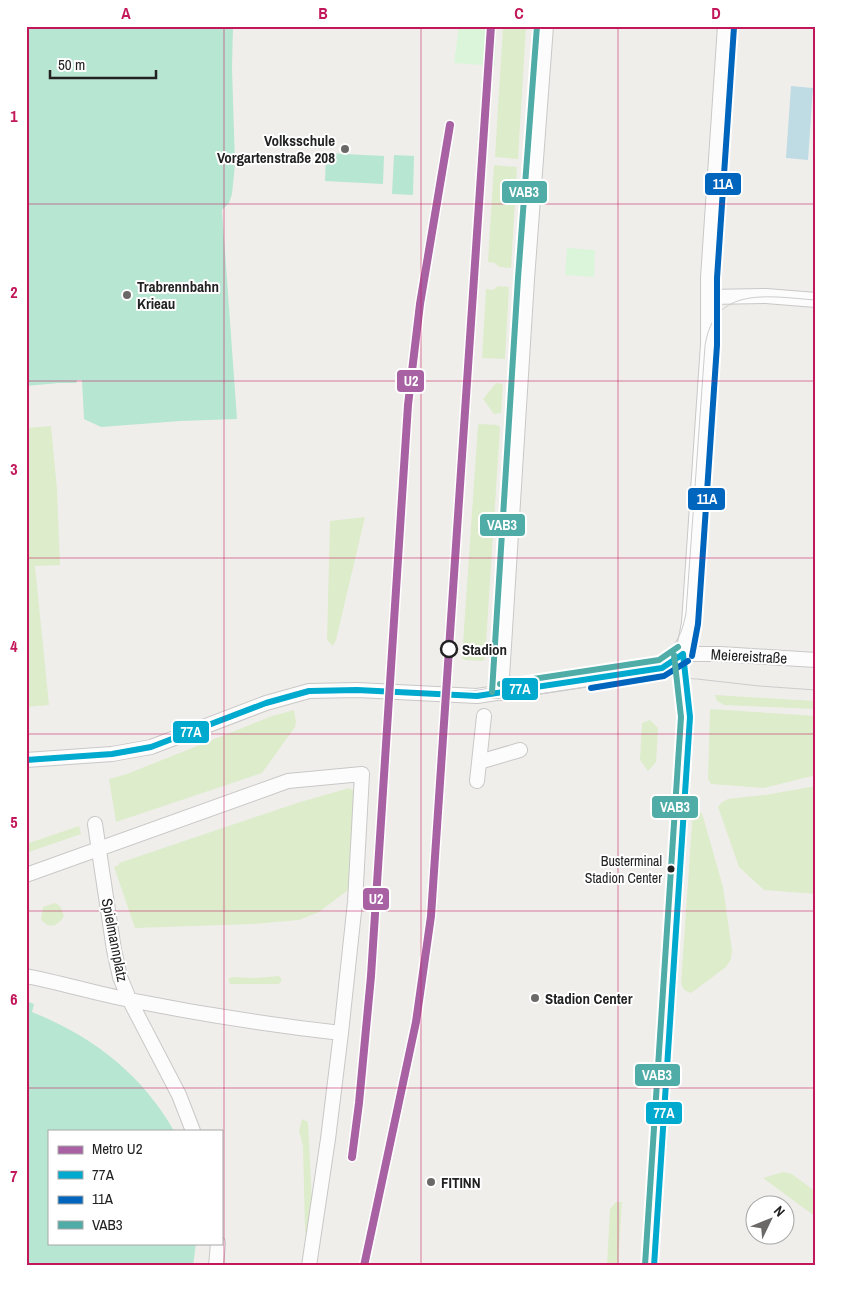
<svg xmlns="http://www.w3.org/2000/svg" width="842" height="1292" font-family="'Archivo Narrow',sans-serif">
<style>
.grass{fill:#ddeccb}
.park{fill:#daf5da}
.pitch{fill:#b7e6d2}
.water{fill:#bfdbe3}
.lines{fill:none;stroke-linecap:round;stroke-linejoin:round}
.street-casing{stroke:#c9c8c7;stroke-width:16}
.street{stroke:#fdfcfc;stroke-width:14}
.tram{stroke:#ccc;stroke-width:1}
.bus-1-casing{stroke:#fff;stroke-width:10}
.bus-2-casing{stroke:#fff;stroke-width:10}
.bus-3-casing{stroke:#fff;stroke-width:10}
.bus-1{stroke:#00a9ce;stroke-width:6}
.bus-2{stroke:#0065bd;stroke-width:6}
.bus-3{stroke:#4faca7;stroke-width:6}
.metro-1-casing{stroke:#fff;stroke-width:11}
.metro-1{stroke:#a862a4;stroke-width:8}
.grid{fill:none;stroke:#c2185b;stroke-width:1;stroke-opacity:0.55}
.poi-dot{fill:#6a6968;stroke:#fff;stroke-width:2}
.stop-dot{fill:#fff;stroke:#222;stroke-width:2.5}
.bus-dot{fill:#222;stroke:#fff;stroke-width:2}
.labels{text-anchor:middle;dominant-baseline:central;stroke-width:4;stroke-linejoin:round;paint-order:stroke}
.bus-label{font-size:14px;fill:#222;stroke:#fff;text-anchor:end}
.poi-label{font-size:15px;font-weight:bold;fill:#222;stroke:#fff;text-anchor:start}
.stop-label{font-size:15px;font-weight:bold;fill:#222;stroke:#fff;text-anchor:start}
.street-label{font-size:15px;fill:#222;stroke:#fff}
.line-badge{stroke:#fff;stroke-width:2}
.badge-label{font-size:14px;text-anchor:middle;font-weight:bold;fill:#fff}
.neatline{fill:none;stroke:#c2185b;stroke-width:2}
.grid-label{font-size:16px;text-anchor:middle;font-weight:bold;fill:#c2185b}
</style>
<rect width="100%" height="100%" fill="#f0eeeb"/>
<!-- grass -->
<path class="grass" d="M503 26H526L518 159 495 157Z
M494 165 517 167 511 268 499 267 495 263 488 262Z
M498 286 509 287 505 359 482 358 486 289 493 290Z
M496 383 503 384 501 413 494 414 483 399Z
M479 424 498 425 500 428 485 658 483 661 464 660 462 658 478 425Z
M51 426 57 489 60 565 35 566 49 705 26 707V428Z
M365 517 336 640 333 646 327 640 330 521Z
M715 695 816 701V709L724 705 717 701Z
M710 709 816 716V775L764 788 711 784 708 779Z
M294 710 296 722 295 727 262 773 116 822 109 779 127 774 272 716Z
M650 720 658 728 656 762 648 771 640 760 642 723Z
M816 786V894L764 890 739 867 718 807 722 802 728 799 765 795Z
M349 788 354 791 355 794 348 890 319 912 299 920 254 924 135 928 114 867 119 865V863L297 803Z
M693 810 702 813 723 887 732 950 731 959 726 967 691 993 684 990 681 983Z
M79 826 81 834 26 853V844Z
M55 903 60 906 64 916C59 926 48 930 41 919L43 907Z
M279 976 282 980 279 984H230L228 979 232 977 255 978Z
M302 1119 308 1122 313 1223 309 1235 306 1234 305 1231 303 1146 299 1131Z
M783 1172 792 1174 816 1192V1217L763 1178Z
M616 1202H622L618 1266H607L610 1209Z"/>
<!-- park -->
<path class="park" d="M459 26H496L495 66 454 63Z
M567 248 595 250 594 277 565 275Z"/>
<!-- pitch -->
<path class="pitch" d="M26 26H233L232 68 235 164 232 194 229 203 222 210 237 419 180 421 101 427 84 419 82 380H77L76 383H59L26 386Z
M326 153 384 156 383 184 325 181Z
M394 155 414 156 413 195 392 194Z
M26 1001 34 1004 32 1012C92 1036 142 1074 174 1131H49V1243H196L193 1266H26Z"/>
<!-- water -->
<path class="water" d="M791 86 813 88 808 160 786 158Z"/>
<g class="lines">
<!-- street casing -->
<g class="street-casing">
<path id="street" d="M708 297 766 296 816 300
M683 654 689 623 708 344V278L725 26
M683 654H720L816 660
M501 693 527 279 546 26
M26 760 112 754 151 747 266 703 309 691 357 690 477 696 662 668 683 654
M479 762 520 750
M477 781 484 716
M95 824 114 950 120 977 129 999 179 1095 193 1131
M26 875 288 781 362 774 355 902 341 1033C270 1025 200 1014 130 1000 95 993 61 983 26 976
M216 1266 218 1243
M309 1266 328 1139 341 1033"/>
</g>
<!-- street -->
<use href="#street" class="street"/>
<!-- tram -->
<path class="tram" d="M443 698 477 699 513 698 618 682 662 677 697 679 759 686 816 690
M26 757 107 752 137 747 164 740 275 697 317 687 344 686 434 691H472L640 664C669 657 681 642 686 613L705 346C714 284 770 297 816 300"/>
<!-- bus-1 casing -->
<g class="bus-1-casing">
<path id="bus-1" d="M26 760 112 754 151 747 266 703 309 691 357 690 477 696 662 668 683 654
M654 1266 690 717 683 654"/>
</g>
<!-- bus-2 casing -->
<g class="bus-2-casing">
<path id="bus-2" d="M692 656 698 624 717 345V278L734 27
M591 688 664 676 688 661"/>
</g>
<!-- bus-3 casing -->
<g class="bus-3-casing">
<path id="bus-3" d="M500 684 659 660 678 647
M492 692 518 278 537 26
M645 1265 681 717 674 655"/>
</g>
<!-- bus-1 -->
<use href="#bus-1" class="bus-1"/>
<!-- bus-2 -->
<use href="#bus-2" class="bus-2"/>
<!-- bus-3 -->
<use href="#bus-3" class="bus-3"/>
<!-- metro-1 casing -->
<g class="metro-1-casing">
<path id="metro-1" d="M352 1157 359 1103 371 976 408 405 420 304 450 125
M364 1266 416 1022 431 916 491 26"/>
</g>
<!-- metro-1 -->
<use href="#metro-1" class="metro-1"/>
</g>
<!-- grid -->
<path class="grid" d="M224 26V1266M421 26V1266M618 26V1266M26 204H816M26 381H816M26 558H816M26 734H816M26 911H816M26 1088H816"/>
<!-- markers -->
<g class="poi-dot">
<circle cx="345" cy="149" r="5"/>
<circle cx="127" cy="295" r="5"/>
<circle cx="535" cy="998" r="5"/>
<circle cx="431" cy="1182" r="5"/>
</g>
<circle class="stop-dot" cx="449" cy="649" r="8"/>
<circle class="bus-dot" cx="671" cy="869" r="4.5"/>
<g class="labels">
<!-- bus labels -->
<g class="bus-label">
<text x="662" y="861">Busterminal<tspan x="662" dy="17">Stadion Center</tspan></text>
</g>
<!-- poi labels -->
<g class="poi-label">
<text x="335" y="140" text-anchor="end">Volksschule<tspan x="335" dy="17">Vorgartenstraße 208</tspan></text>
<text x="137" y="286">Trabrennbahn<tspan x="137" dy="17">Krieau</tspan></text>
<text x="545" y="998">Stadion Center</text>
<text x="441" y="1182">FITINN</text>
</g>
<!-- stop labels -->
<g class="stop-label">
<text x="462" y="649">Stadion</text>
</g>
<!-- street labels -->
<g class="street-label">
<text transform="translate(749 656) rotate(3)">Meiereistraße</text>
<text transform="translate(115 940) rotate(79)">Spielmannplatz</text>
</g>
</g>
<g class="line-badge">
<rect x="704" y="172" width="38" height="24" rx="5" fill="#0065bd"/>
<rect x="501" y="180" width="47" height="24" rx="5" fill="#4faca7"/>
<rect x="396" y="369" width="29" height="24" rx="5" fill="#a862a4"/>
<rect x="687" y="487" width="39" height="24" rx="5" fill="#0065bd"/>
<rect x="479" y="513" width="47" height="24" rx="5" fill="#4faca7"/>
<rect x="501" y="677" width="38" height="24" rx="5" fill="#00a9ce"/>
<rect x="172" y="720" width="38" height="24" rx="5" fill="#00a9ce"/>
<rect x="651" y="795" width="48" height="24" rx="5" fill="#4faca7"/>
<rect x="362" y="887" width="28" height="24" rx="5" fill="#a862a4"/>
<rect x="634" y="1063" width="47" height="24" rx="5" fill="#4faca7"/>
<rect x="645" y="1101" width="38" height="24" rx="5" fill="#00a9ce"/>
</g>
<g class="badge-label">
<text x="723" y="189">11A</text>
<text x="524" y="197">VAB3</text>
<text x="411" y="386">U2</text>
<text x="707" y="504">11A</text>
<text x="502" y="530">VAB3</text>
<text x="520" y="694">77A</text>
<text x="191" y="737">77A</text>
<text x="675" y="812">VAB3</text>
<text x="376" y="904">U2</text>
<text x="657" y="1080">VAB3</text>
<text x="664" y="1118">77A</text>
</g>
<!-- border -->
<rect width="842" height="1292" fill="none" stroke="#ffffff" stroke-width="55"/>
<!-- legend -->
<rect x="48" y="1130" width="175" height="115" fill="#ffffff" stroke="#a7a7a7"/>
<rect x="58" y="1146" width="25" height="8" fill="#a862a4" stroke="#a7a7a7"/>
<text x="92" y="1154" font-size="15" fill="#222222">Metro U2</text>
<rect x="58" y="1171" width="25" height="8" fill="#00a9ce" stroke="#a7a7a7"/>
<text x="92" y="1180" font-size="15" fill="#222222">77A</text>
<rect x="58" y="1196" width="25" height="8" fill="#0065bd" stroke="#a7a7a7"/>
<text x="92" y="1204" font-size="15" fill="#222222">11A</text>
<rect x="58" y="1221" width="25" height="8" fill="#4faca7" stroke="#a7a7a7"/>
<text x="92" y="1230" font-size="15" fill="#222222">VAB3</text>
<!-- north arrow -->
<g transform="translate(770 1220) rotate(47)"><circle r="24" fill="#ffffff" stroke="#a7a7a7"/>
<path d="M0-4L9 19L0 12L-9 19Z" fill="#6a6968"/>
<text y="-8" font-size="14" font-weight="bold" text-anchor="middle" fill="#222222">N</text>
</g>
<!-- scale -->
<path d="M50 70v8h106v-8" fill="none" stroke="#222222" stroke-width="2.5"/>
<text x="58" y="70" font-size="15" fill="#222222" stroke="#ffffff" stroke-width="4" paint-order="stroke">50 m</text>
<rect x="28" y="28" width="786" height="1236" class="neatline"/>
<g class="grid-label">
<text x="126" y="19">A</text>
<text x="323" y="19">B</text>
<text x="519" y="19">C</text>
<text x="716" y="19">D</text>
<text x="14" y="122">1</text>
<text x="14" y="298">2</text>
<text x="14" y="475">3</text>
<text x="14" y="652">4</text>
<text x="14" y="828">5</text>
<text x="14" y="1005">6</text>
<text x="14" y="1182">7</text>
</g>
</svg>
